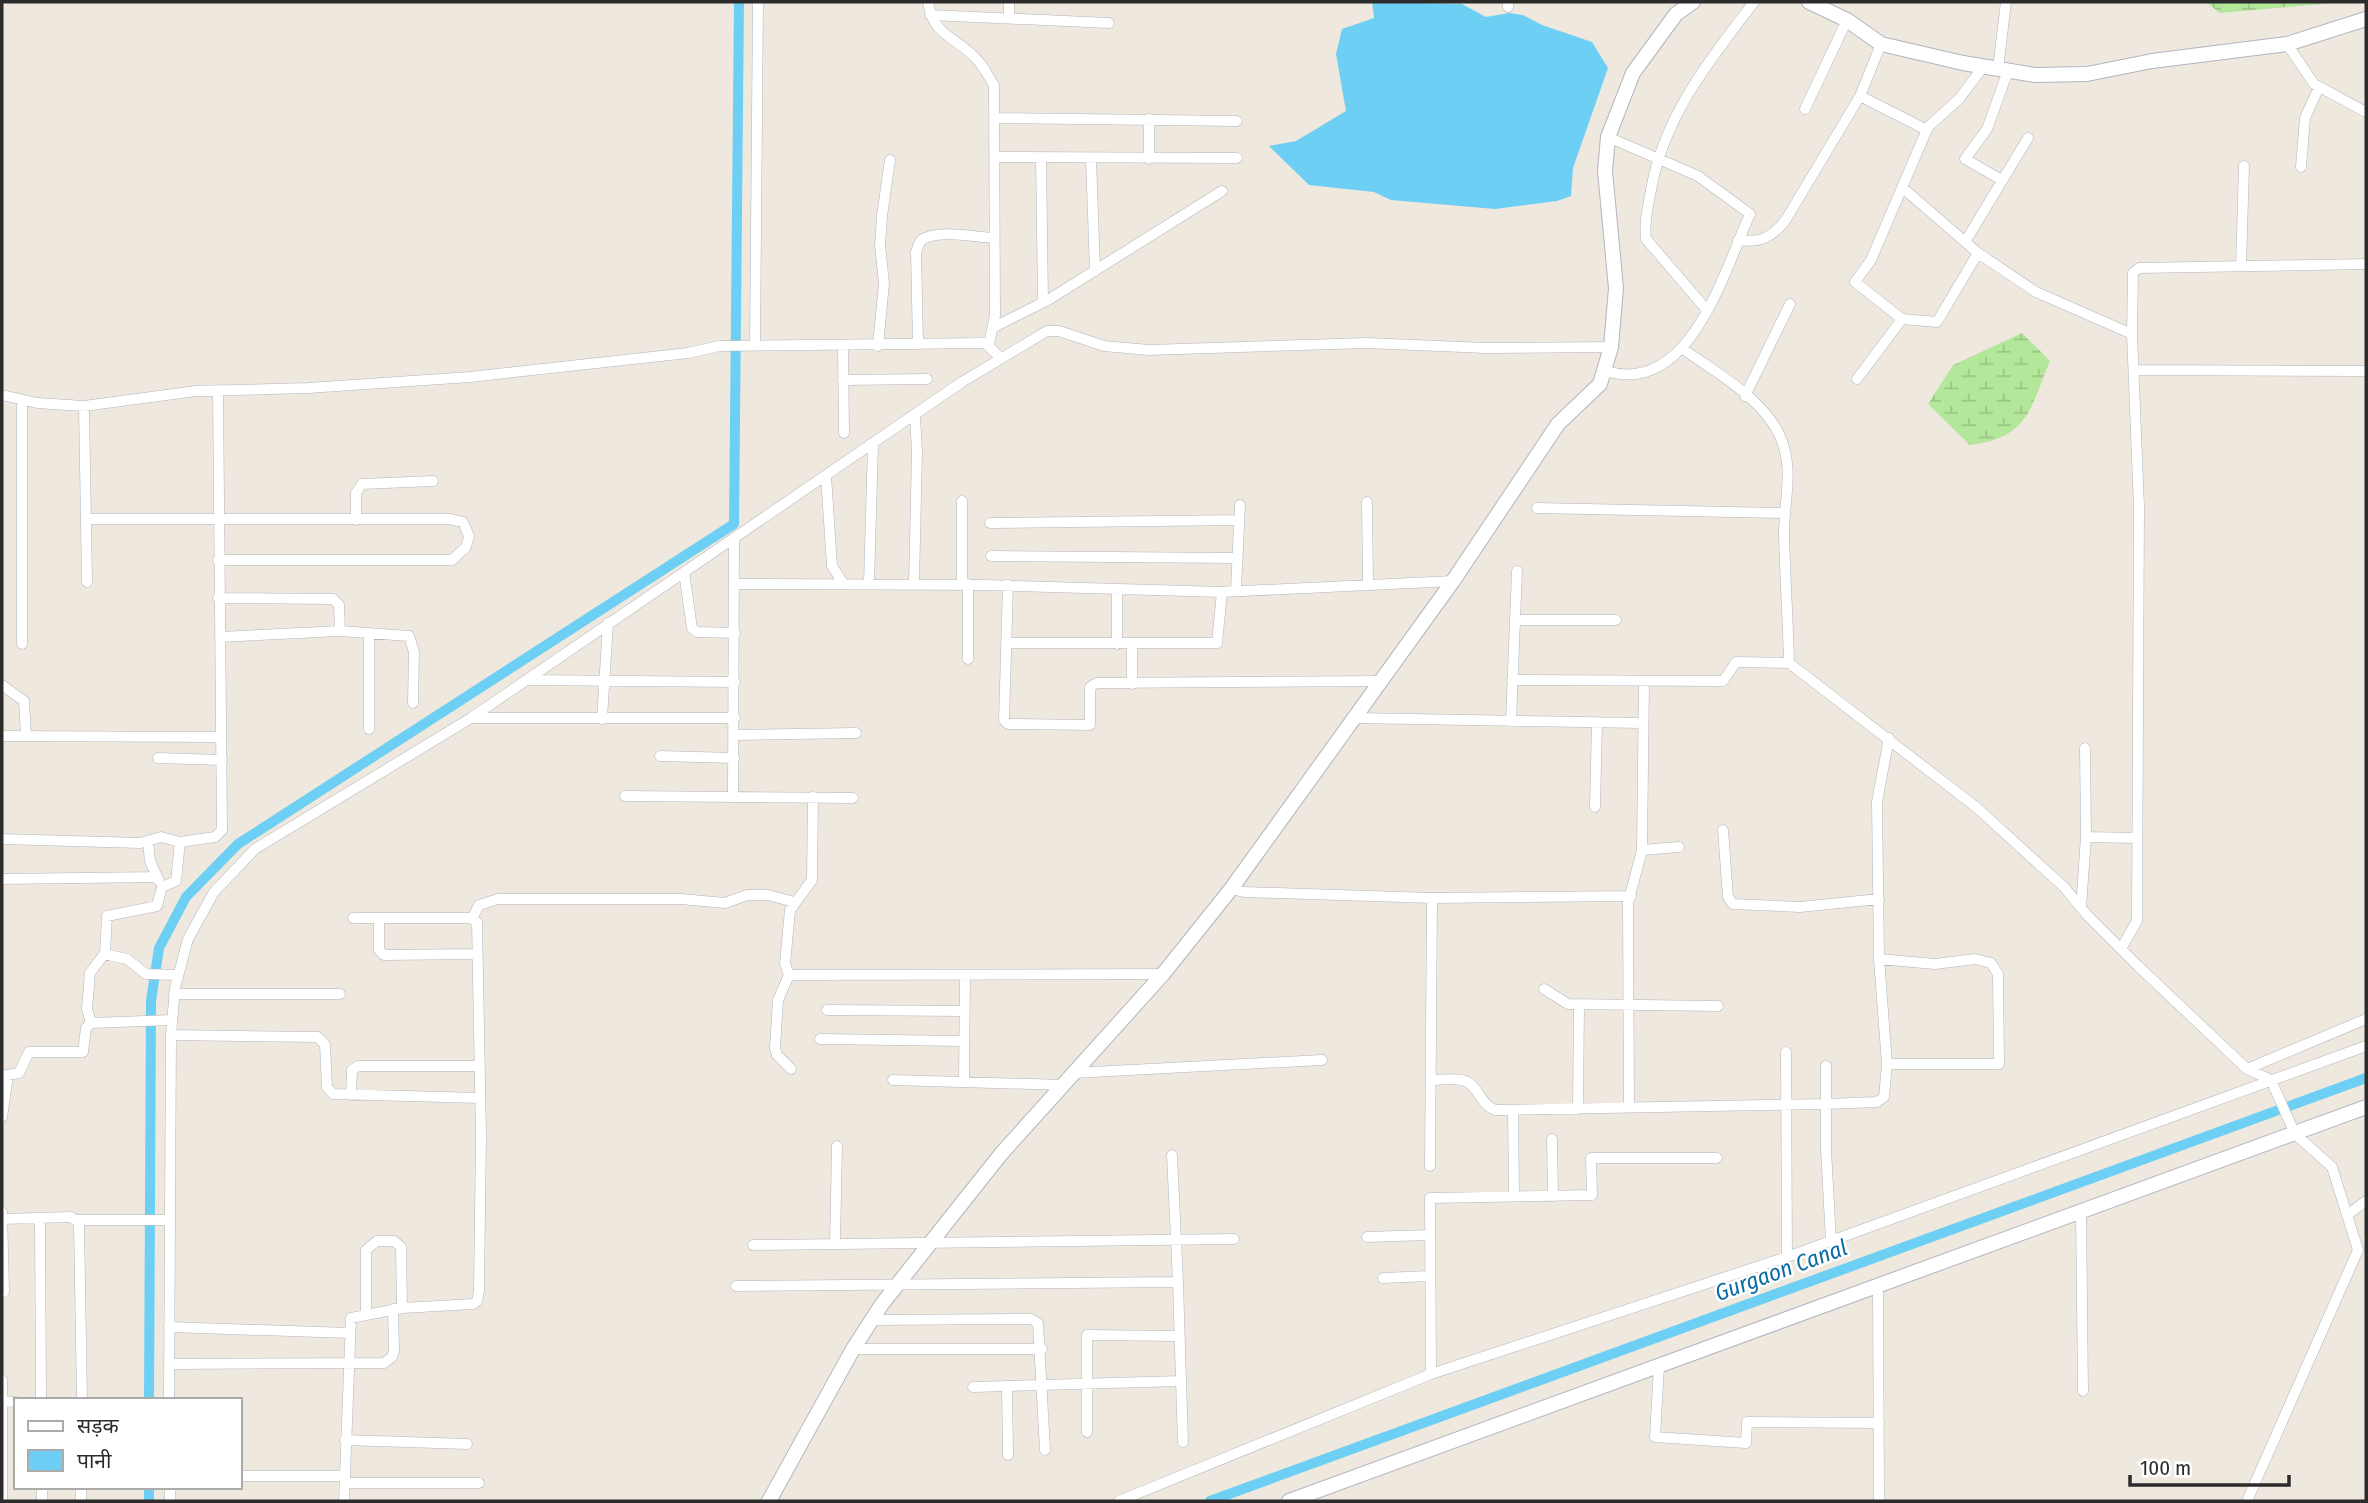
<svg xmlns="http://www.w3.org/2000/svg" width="2368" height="1503" font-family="'Fira Sans Condensed','Noto Sans Devanagari',sans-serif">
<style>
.wetland{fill:url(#wetland-marsh)}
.water{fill:#6ecff4}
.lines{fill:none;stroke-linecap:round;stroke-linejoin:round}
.canal{stroke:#6ecff4;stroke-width:10}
.street-casing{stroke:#b2b5c0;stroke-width:11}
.secondary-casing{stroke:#b2b5c0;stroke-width:16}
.street{stroke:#fff;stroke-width:10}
.secondary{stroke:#fff;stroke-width:14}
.labels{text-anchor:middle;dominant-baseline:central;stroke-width:5;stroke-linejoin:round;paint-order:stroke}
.water-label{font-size:23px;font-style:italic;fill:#086da5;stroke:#fff}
</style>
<defs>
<pattern id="wetland-marsh" width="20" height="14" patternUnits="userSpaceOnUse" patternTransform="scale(1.75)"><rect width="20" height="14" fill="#b3e799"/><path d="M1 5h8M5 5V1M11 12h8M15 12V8" fill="none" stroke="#9ac684"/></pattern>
</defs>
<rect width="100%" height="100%" fill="#eee8de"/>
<!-- wetland -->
<path class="wetland" d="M2206 2H2344L2220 13Z
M2022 333 2050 361C2030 409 2028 438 1970 445L1928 404 1953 365Z"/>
<!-- water -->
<path class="water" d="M1372 2 1462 4 1486 17 1509 13 1523 15 1542 25 1592 42 1608 68 1573 168 1571 196 1557 201 1495 209 1391 200 1374 192 1309 185 1269 146 1296 141 1346 111 1336 54 1342 29 1374 18Z"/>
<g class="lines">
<!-- canal -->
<path class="canal" d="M149 1400 151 1001 159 948 186 897 238 844 734 524 739 2
M149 1501V1487
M1210 1501 2366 1078"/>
<!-- street casing -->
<g class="street-casing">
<path id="street" d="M928 2C933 38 959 37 979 62 985 69 989 78 994 85L995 315 989 345
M1508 7V2
M930 15 1109 23
M1009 18V2
M2287 44 2314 84 2366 112
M1998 69 2006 2
M1860 96 1927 130
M1805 109 1847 20
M996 118 1237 121
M1149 119V159
M995 157 1237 158
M1041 157 1043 302
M1091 158 1095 271
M2301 167 2305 118 2319 87
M2000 179 1965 159 1987 129 2008 71
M1904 189 1978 253 2036 292 2132 334
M1738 240C1760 243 1771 238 1785 221L1860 96 1881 44
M1965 242 2028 138
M2241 266 2244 166
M1706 309 1646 239C1644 222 1648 207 1651 190 1664 116 1709 61 1754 2
M1902 319 1937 322 1978 253
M994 327 1048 300 1222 191
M918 344 916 252C918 247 919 240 925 238 944 230 974 237 994 238
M755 345 758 2
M843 345 844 433
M878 346 884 283 880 246 882 216 890 160
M1683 349C1715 372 1761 397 1779 434 1795 468 1784 499 1784 534 1785 577 1788 620 1789 663L1976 807 2064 887 2087 915 2138 966 2247 1069 2271 1080 2295 1134 2332 1167 2358 1250 2247 1501
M2134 370 2366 371
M1606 371C1690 397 1724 271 1750 214L1698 176 1608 137
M1857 379 1902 319 1855 282 1871 260 1928 127 1959 99 1983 67
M843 380 927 379
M2 395 37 403 84 406 196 391 308 388 470 377 688 353 719 346 985 343 1001 358
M1745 396 1790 304
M84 406 87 582
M826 476 832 566 843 583
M962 501V584
M1367 502 1368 585
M1537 508 1785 513
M87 519H449L463 522 469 536 466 547 452 560H218
M356 520V493L362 484 433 481
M990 523 1239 520
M991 556 1236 558
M684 572 692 628 697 632 735 633
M869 583 873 444
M734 584 984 585 1222 592 1453 581
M914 584 917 452 915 415
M968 584V659
M1008 585 1004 720 1008 724 1090 725V687L1097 683 1379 681
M1117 589V644
M1236 589 1240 505
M218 598 333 599 339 605 340 631 220 637
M1515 620H1616
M340 631 409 636 414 652 413 703
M369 634V729
M1007 643H1217L1222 592
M22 644V400
M528 680 735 682
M1512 680 1723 681 1736 662 1789 663
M1132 684V644
M2 685 24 701 26 735
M471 718H735
M1354 718 1641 723
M602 719 608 623
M1511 721 1517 571
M733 735 856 733
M2 736 220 737
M660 756 734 758
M158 758 222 760
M625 796 853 798
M733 796 734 539
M813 797 812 880 790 910 785 964 789 975 1163 974
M1595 807 1597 722
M1723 830 1728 897 1733 904 1800 907 1879 899
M2086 837 2137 838
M2 839 140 843 161 837 180 842
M148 842 150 861 159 881
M1642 850 1679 847
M2 879 157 877
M1231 889 1244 892 1432 898 1631 896
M2081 908 2086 837 2085 748
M379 918V950L384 955 478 954
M472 919 479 905 498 899H681L725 903 747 895H768L794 902
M2121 949 2137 921 2139 507 2132 334 2133 273 2139 268 2366 264
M104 954 127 959 146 974 177 975
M789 975 778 1000 775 1048 777 1055 791 1069
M1544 989 1568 1004 1718 1006
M174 994H340
M827 1010 964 1011
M91 1023 87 1009 90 973 105 953 107 916 157 906 162 887 176 881 180 842 215 837 222 830 218 390
M171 1035 318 1037 325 1045 327 1087 333 1094 480 1098
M820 1039 964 1041
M1786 1052 1787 1257
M1887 1064 1879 959 1877 802 1889 738
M1826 1066V1149L1831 1241
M2247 1069 2366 1019
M1073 1073 1322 1060
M2 1076 19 1073 29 1052H83L86 1028 91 1023 172 1020
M893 1080 1064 1085
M1432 1080C1441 1080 1453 1078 1462 1080 1478 1083 1479 1104 1495 1110L1826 1104 1877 1102 1884 1097 1887 1064H1999L1998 974 1991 963 1975 959 1935 964 1879 959
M964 1082 965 975
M351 1095 352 1070 358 1066H479
M1629 1108 1628 903 1642 850 1644 681
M1578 1109 1579 1005
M1513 1110 1514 1196
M2 1117 8 1076
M1552 1139 1553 1196
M1430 1166 1432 898
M2081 1211 2083 1391
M2 1212 4 1292
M2347 1215 2366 1201
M2 1219 71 1217 79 1223 82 1400
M40 1219 41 1400
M77 1220H169
M1367 1237 1428 1235
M835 1244 837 1146
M753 1245 1234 1239
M1383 1278 1429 1276
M1178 1282 1181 1381
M1878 1285 1879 1501
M736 1286 1178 1282 1172 1155
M366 1313V1250L377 1241H394L401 1247 402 1308
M873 1320 1031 1319 1038 1323 1045 1450
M169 1327 349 1333
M853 1349H1042
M169 1364 384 1363 392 1357 394 1351 393 1309
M1659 1365 1655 1437 1746 1443 1747 1422 1879 1423
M1431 1374 1430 1198 1592 1195 1591 1158H1717
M2 1380V1501
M1007 1386 1008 1455
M973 1387 1181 1381 1183 1442
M169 1400 171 1035 175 988 188 939 214 892 255 849 471 718 962 382 1047 331H1059L1104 346 1149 350 1367 343 1486 348 1611 347
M2 1401 16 1402
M1087 1432V1335L1178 1336
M345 1440 467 1444
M240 1476H345
M345 1483H479
M42 1487V1501
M81 1501V1487
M170 1501V1487
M344 1501 351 1318 402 1308 473 1304 477 1301 479 1291 481 1136 477 922 470 918H353
M1119 1501 1431 1374 1787 1257 2366 1046"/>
</g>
<!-- secondary casing -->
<g class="secondary-casing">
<path id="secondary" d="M1809 2 1847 20 1881 44 1963 63 2035 75 2087 74 2152 61 2287 44 2366 19
M769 1501 853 1349 882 1304 1001 1154 1163 974 1231 889 1453 581 1558 424 1600 384 1611 347 1616 288 1605 171 1608 137 1633 73 1676 14 1693 2
M1289 1501 2366 1107"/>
</g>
<!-- street -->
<use href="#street" class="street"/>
<!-- secondary -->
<use href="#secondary" class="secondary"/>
</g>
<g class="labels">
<!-- water labels -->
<g class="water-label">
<text transform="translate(1781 1270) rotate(-20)">Gurgaon Canal</text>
</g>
</g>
<!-- border -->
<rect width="2368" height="1503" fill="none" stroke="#2c2c2c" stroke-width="7"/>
<!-- legend -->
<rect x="14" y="1398" width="228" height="91" fill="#ffffff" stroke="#ababab" stroke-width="2"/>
<rect x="28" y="1421" width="35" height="10" fill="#ffffff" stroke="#ababab" stroke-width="2"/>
<text x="77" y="1433" font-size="21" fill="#2c2c2c">सड़क</text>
<rect x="28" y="1450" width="35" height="21" fill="#6ecff4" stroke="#ababab" stroke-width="2"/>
<text x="77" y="1468" font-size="21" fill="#2c2c2c">पानी</text>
<!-- scale -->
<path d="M2130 1475v10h159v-10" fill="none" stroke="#2c2c2c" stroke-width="3.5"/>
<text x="2140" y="1475" font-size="21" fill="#2c2c2c" stroke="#ffffff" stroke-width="5" paint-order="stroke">100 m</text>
</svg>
